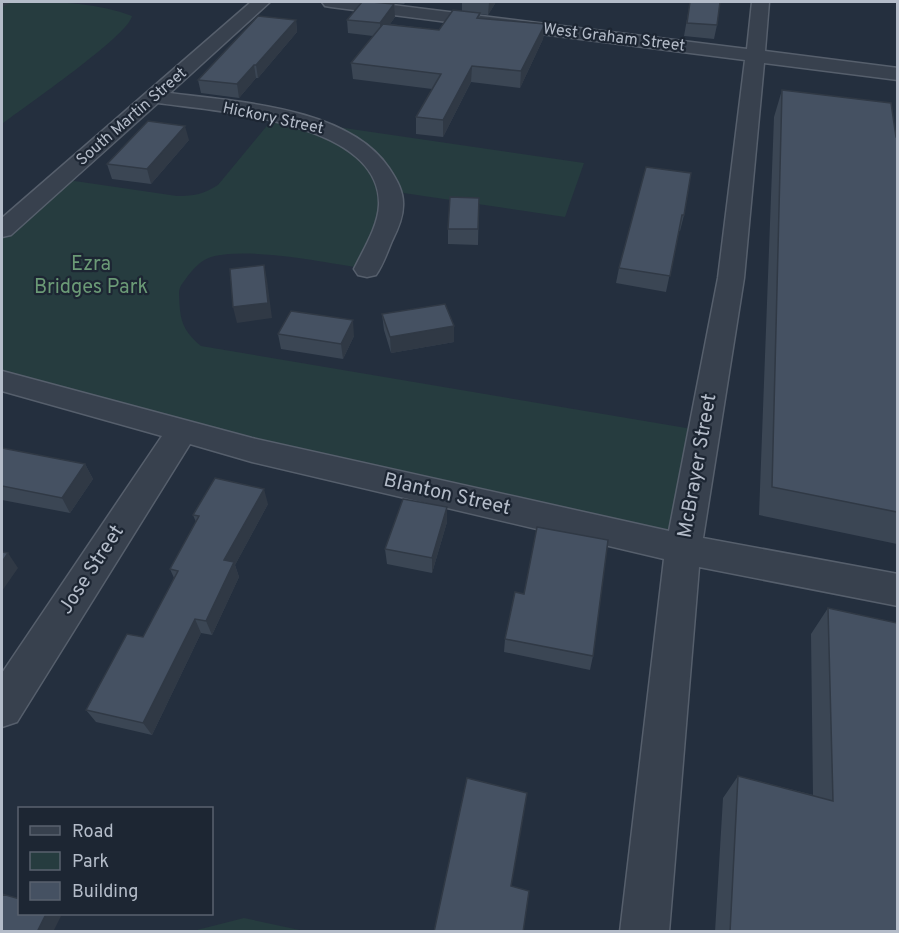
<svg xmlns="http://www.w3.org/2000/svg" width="899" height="933" font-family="Overpass,sans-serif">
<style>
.green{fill:#263c3f}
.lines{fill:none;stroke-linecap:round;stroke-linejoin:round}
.minor-casing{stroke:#565f6c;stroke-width:3}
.minor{fill:#38414e;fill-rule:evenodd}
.wall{fill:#3b4654}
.shaded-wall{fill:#303945}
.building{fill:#455162;stroke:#303945;stroke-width:1.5}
.labels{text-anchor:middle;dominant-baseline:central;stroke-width:4.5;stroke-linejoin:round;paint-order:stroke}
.far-street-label{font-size:16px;fill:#b4bcc9;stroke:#1d2633}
.park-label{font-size:20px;fill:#6b9a76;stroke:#1d2633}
.street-label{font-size:20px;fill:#b4bcc9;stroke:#1d2633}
</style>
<rect width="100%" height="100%" fill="#242f3e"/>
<!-- green -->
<path class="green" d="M2 2C45 2 91 0 132 16 128 36 24 107 2 124Z
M275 116 303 122 584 163 565 217 390 191 367 269C327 263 248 246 211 257 201 260 193 269 187 277 183 283 179 286 179 294 180 319 181 329 201 346L704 431 683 549 102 408 2 381V230L61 179 177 196C194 196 204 194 218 185Z
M244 918 304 931H193Z"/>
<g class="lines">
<!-- minor casing -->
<g class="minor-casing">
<path id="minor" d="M251 2H270L170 93C237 102 348 107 389 168 397 180 404 192 403 206 403 218 397 231 392 241 387 253 383 265 376 275L367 277 358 275 354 269C363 250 378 227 379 205 382 121 215 111 158 103L11 235 2 237V218Z
M322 2H368L747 49 752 2H769L765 51 898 68V80L764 63 744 278 703 538 898 574V606L699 567 669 932H620L664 559 252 462 190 444 17 722 2 727V673L162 436 2 391V371L252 438 669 531 718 278 745 60 331 7 325 6Z"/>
</g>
<!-- minor -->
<use href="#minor" class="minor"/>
</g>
<!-- wall -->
<path class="wall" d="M382 2H406L404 4Z
M462 2H496L488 15 480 14V18L545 24 543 39 520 88 471 82 443 137 416 134V117L432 89 353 79 351 63 373 36 348 33 347 20 395 17 390 24 439 30 462 11Z
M690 2 717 25 714 39 684 36Z
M296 20 297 32 258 78H256L239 98 201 93 198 80Z
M782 90 897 137V544L759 515 774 117Z
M189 140 151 184 112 179 107 164Z
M646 167 684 215 680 231H679L666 292 616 283 619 268Z
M479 198 478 245 448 244V229Z
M382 314 454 342 391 353 384 330Z
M278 334 354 336 343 359 281 349Z
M2 448 85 464 93 479 70 513 2 500Z
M268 504 235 565 239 577 212 635 201 633 152 735 96 722 86 710 143 637 174 578 170 569 196 522 193 515Z
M447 507V522L432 573 387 564 385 549Z
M524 594 593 656 590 670 504 652 505 639Z
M828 608 897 932H715L723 798 738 776 813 795 811 634Z"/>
<!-- shaded-wall -->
<path class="shaded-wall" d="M2 2H12L2 7Z
M489 2H496L488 15Z
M394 4 395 17 381 37 380 23Z
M296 20 297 32 258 78 256 65Z
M545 24 543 39 520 88 521 71Z
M254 65 256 78 239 98 237 84Z
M472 66 471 82 443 137V120Z
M185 126 189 140 151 184 147 169Z
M264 265 267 280 272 318 237 323 233 307Z
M353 320 354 336 343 359 341 344Z
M454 326V342L391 353 390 337Z
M85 464 93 479 70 513 62 498Z
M264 489 268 504 235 565 239 577 212 635 206 621 224 560Z
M447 507V522L432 573V558Z
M8 553 18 568 2 591V562Z
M195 619 201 633 152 735 143 723Z
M46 914H58L61 916 53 932H37Z"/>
<!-- building -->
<path class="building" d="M362 2H372L394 4 380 23 347 20Z
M690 2H720L717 25 687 23Z
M453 10 480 13 477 18 545 24 521 71 472 66 443 120 416 117 441 74 351 63 383 24 439 30Z
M258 16 296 20 256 65H254L237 84 198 80Z
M782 90 891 103 896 137H897V512L772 487Z
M148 121 185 126 147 169 107 164Z
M646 167 691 173 684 215H682L670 276 619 268Z
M450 197 479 198 478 229H448Z
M264 265 268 303 233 307 230 269Z
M445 304 454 326 390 337 382 314Z
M291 311 353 320 341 344 278 334Z
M2 448 85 464 62 498 2 486Z
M215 478 264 489 224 560 234 562 206 621 195 619 143 723 86 710 127 634 143 637 178 571 170 569 199 516 193 515Z
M403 499 447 507 432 558 385 549Z
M537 527 608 540 593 656 505 639 515 592 524 594Z
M2 552 8 553 2 562Z
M828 608 897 623V932H730L738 776 833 801Z
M467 778 527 793 511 886 529 891 523 932H434Z
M2 894 20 899V914H46L37 932H2Z"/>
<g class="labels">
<!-- far-street labels -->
<g class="far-street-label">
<text transform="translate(614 38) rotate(7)">West Graham Street</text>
<text transform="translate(132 117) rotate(-41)">South Martin Street</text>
<text transform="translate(273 119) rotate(12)">Hickory Street</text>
</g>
<!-- park labels -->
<g class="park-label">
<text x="91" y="265">Ezra<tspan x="91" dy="23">Bridges Park</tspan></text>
</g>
<!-- street labels -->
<g class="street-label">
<text transform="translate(698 466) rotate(-80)">McBrayer Street</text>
<text transform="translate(447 495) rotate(13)">Blanton Street</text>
<text transform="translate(92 570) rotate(-57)">Jose Street</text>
</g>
</g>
<!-- border -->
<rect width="899" height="933" fill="none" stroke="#b4bcc9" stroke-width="6"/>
<!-- legend -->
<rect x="18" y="807" width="195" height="108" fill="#1d2633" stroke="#59626f" stroke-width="1.5"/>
<rect x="30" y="826" width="30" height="9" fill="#38414e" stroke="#59626f" stroke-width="1.5"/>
<text x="72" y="837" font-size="18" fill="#b4bcc9">Road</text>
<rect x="30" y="852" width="30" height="18" fill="#263c3f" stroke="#59626f" stroke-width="1.5"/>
<text x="72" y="867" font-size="18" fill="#b4bcc9">Park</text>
<rect x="30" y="882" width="30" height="18" fill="#455162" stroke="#59626f" stroke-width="1.5"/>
<text x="72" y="897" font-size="18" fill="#b4bcc9">Building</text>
</svg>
